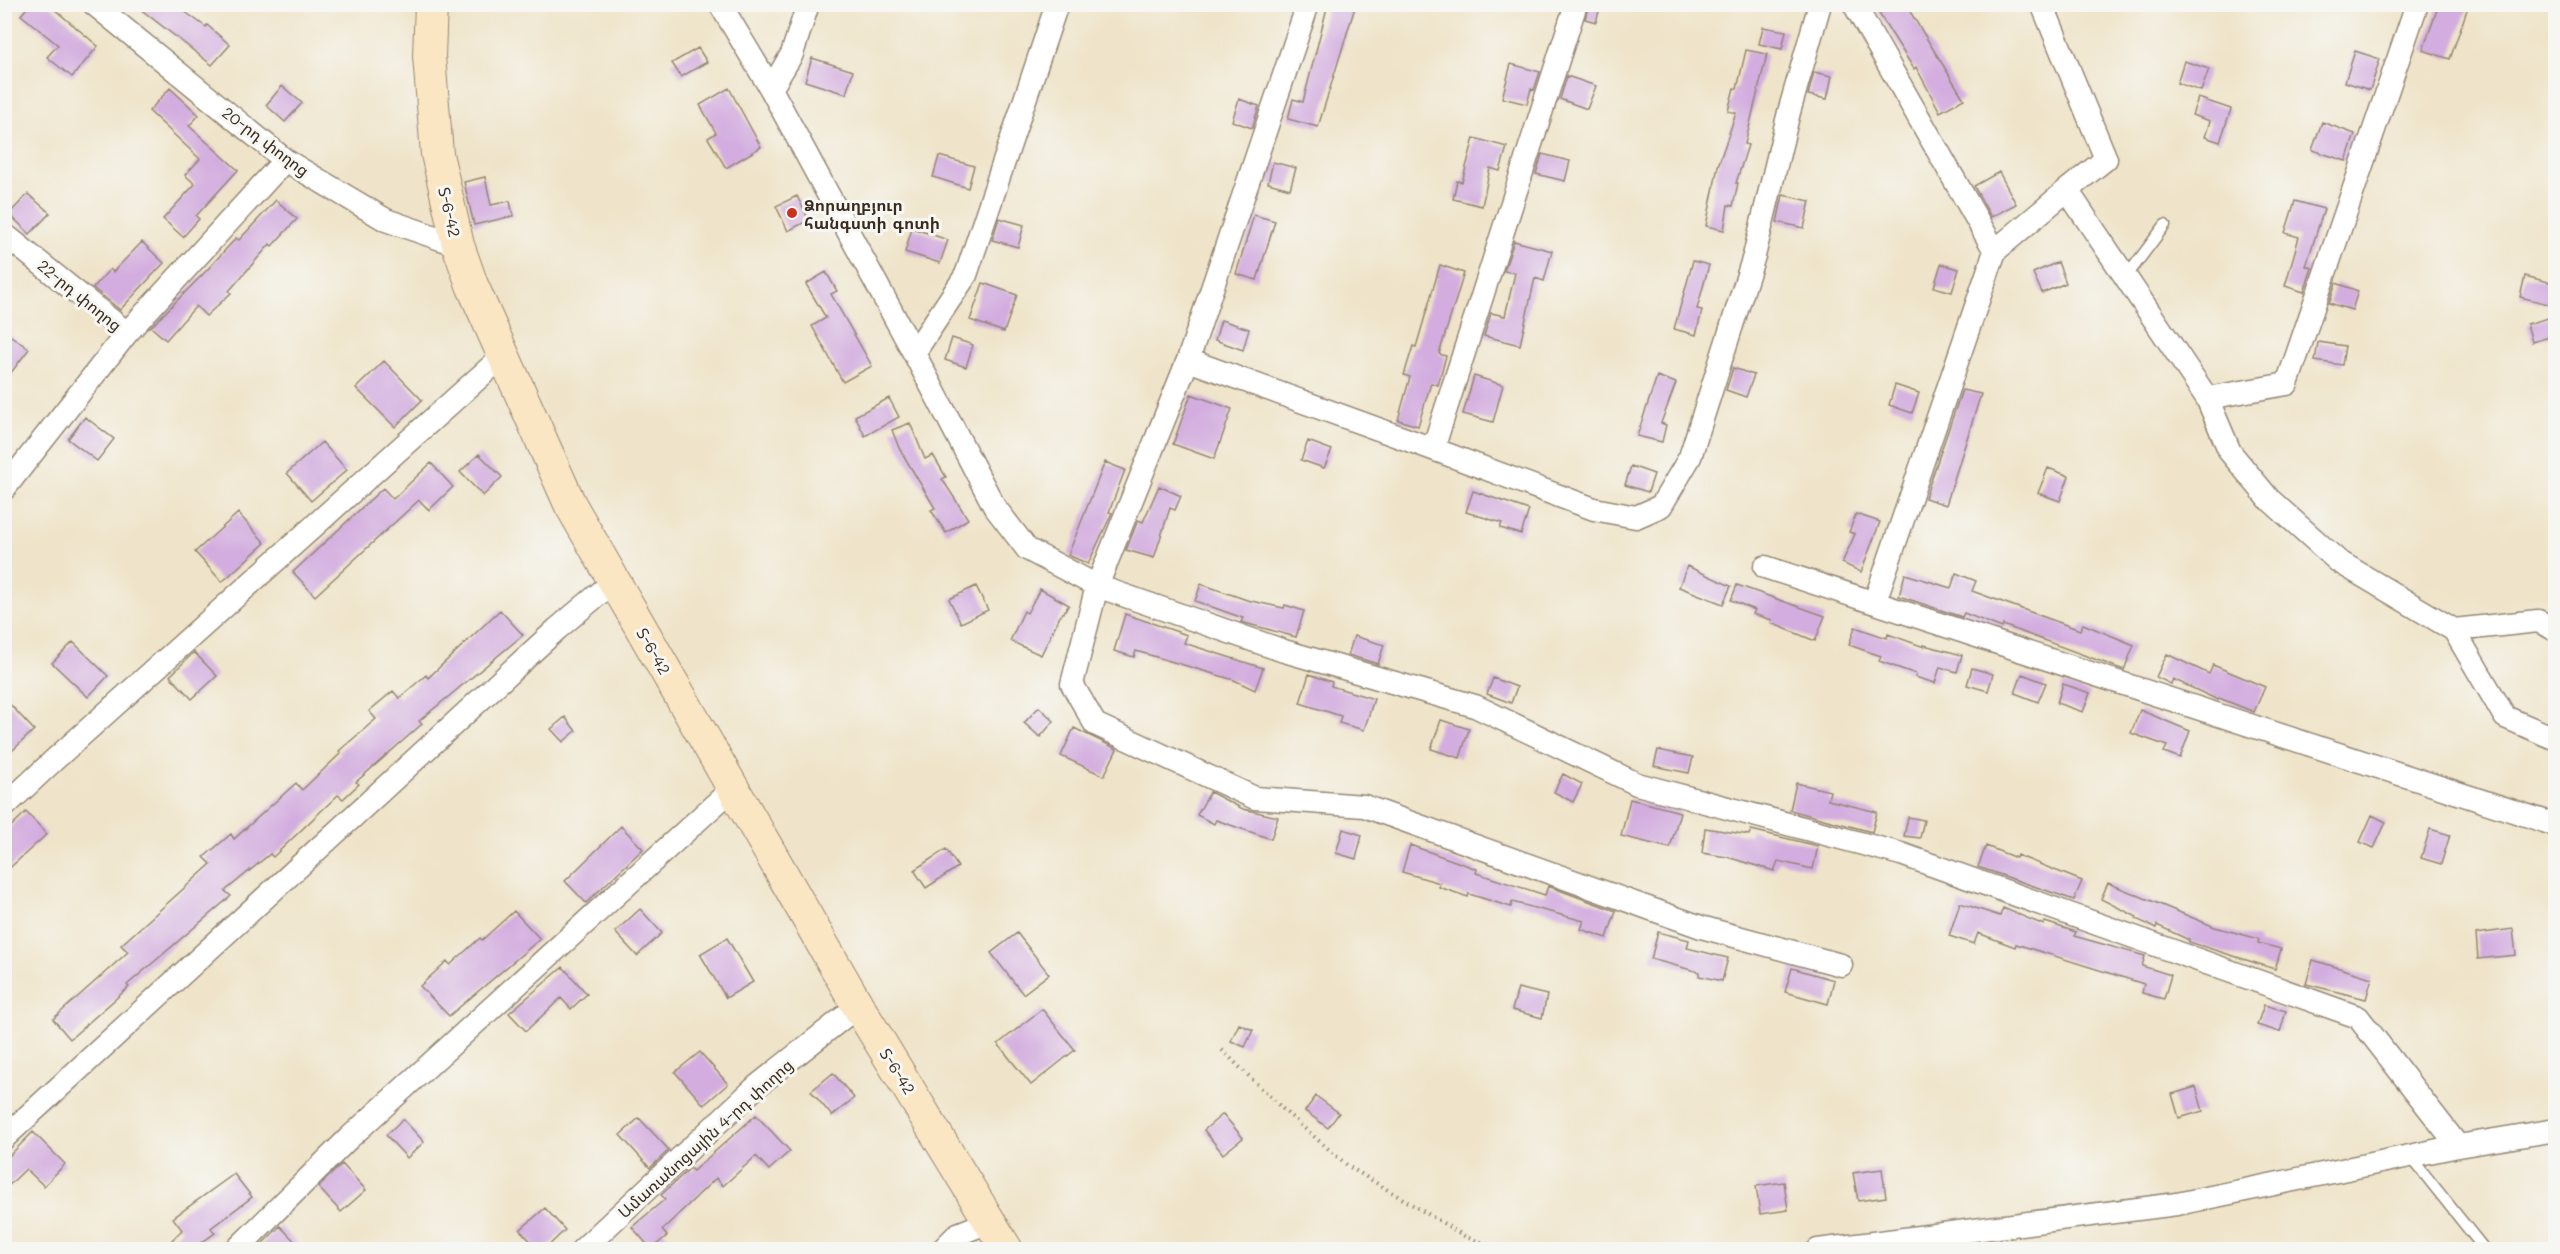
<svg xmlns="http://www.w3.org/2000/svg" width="2560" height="1254" font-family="Mali,'Noto Sans Armenian',sans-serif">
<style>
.building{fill:#d3addf}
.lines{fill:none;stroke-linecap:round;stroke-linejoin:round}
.lane-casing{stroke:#958774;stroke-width:13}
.street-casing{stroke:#958774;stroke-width:25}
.secondary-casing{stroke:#958774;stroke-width:34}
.path{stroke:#958774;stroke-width:4;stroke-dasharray:1.5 4.5;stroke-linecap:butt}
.lane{stroke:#fff;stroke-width:10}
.street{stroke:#fff;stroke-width:22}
.secondary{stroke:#fbe6c4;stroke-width:32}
.poi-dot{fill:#c8321e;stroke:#f6f6f2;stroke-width:2}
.labels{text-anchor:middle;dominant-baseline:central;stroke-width:6;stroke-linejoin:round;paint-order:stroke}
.street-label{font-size:16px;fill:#3b2a1e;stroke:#f6f6f2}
.poi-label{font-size:16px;font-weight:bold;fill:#3b2a1e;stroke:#f6f6f2;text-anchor:start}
</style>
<rect width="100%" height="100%" fill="#f6f6f2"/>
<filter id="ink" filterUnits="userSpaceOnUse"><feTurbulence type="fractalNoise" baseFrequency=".0167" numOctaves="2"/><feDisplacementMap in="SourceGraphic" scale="12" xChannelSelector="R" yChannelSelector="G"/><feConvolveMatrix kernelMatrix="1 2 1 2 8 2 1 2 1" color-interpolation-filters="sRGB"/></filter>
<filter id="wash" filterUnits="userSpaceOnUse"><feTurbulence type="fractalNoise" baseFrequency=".008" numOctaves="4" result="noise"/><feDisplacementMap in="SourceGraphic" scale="24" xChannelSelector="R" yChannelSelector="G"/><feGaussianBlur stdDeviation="1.35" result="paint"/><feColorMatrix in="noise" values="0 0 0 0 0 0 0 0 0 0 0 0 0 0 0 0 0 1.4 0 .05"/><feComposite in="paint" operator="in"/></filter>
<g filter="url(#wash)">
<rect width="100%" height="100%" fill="#efe4c9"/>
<g id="blocks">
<!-- building -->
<path class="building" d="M30 4H48L98 46 72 77 47 57 58 45 21 15Z
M134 4H174L206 27 207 25 230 45 212 65Z
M1328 4H1356L1318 127 1288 119 1293 99 1303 102Z
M1589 4H1601L1596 22 1585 19Z
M1873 4H1918L1909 10 1964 99 1940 112 1916 67 1914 69Z
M2439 4H2469L2450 59 2423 50Z
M1763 27 1786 31 1782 49 1759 44Z
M698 48 707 62 681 77 672 63Z
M1746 50 1767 54 1745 144 1748 145 1736 183H1738L1733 206 1728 205 1724 230 1706 226 1718 166 1736 113 1728 111 1734 88 1737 89Z
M2355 51 2380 59 2370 90 2345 82Z
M812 58 853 71 846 94 805 81Z
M2184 61 2209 69 2201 91 2177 83Z
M1511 64 1540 72 1534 90 1531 89 1527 104 1502 98Z
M1814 72 1832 76 1827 99 1808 95Z
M1567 76 1596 86 1587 109 1560 99Z
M282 86 302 103 285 122 266 105Z
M170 88 199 115 189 126 238 170 196 216 199 219 183 237 163 219 195 184 185 175 200 159 149 111Z
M729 88 761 147 726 168 708 138 716 133 700 105Z
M2198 98 2231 109 2220 142 2205 137 2210 121 2192 115Z
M1239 99 1259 106 1252 128 1232 121Z
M2322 122 2355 134 2346 161 2312 150Z
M1474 138 1507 147 1500 171 1490 168 1482 206 1453 199 1457 181 1462 182Z
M1542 154 1570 161 1565 181 1536 174Z
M939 156 974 166 968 188 933 177Z
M1273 162 1296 168 1290 189 1268 183Z
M1999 172 2016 204 1991 217 1974 186Z
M485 177 491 205 510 201 513 216 474 225 464 182Z
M28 194 50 213 30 234 9 214Z
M1783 195 1810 201 1804 228 1777 222Z
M797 196 809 220 788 231 776 206Z
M276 200 297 219 272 246 270 244 229 291 231 293 206 316 196 306 166 340 151 327 207 270 236 238 239 240Z
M2295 201 2324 209 2306 266 2312 268 2304 292 2285 286 2299 237 2285 233Z
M1254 215 1275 221 1257 280 1236 274Z
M999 218 1024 225 1018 247 992 240Z
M912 228 948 240 940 263 905 252Z
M1514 241 1552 251 1544 281 1535 278 1520 345 1484 336 1491 313 1505 316 1515 273 1504 271Z
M142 242 164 263 120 310 93 288 110 269 113 272Z
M1693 261 1709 265 1697 309 1702 310 1696 335 1674 329Z
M2058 262 2066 283 2042 293 2033 273Z
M1941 264 1959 269 1952 292 1934 287Z
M1440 265 1464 273 1439 354 1446 356 1438 385 1431 383 1418 426 1398 420 1410 377 1404 375 1413 346 1416 347Z
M826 272 837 291 831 294 872 366 843 382 812 326 826 318 806 284Z
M2525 276 2556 284V306L2520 297Z
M983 283 1017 295 1004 332 970 320Z
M2336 283 2358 291 2352 310 2329 303Z
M2556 316V335L2532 342 2527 324Z
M1221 320 1249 329 1243 350 1215 340Z
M4 331 29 349 4 382Z
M952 338 973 345 966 367 945 360Z
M2318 342 2345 346 2342 365 2315 361Z
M384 361 422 400 395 427 356 388Z
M1733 368 1754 375 1746 397 1726 390Z
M1474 376 1503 385 1493 422 1463 414Z
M1657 376 1676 383 1661 423 1666 425 1662 442 1637 436Z
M1895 385 1919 393 1912 413 1889 405Z
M1962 390 1981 394 1946 505 1925 498Z
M1191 394 1232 409 1214 459 1173 444Z
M889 398 899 417 865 436 855 416Z
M85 417 114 439 97 461 68 439Z
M910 423 925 459 933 455 946 477 942 479 968 519 946 533 931 510 935 508 899 448 892 430Z
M1308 441 1332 450 1324 468 1301 460Z
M322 442 347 470 311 501 287 473Z
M479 454 502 477 483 496 460 472Z
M1105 462 1125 470 1109 512 1112 513 1088 564 1068 555Z
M431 463 453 487 429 510 419 500 315 596 293 572 383 488 393 499Z
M1631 466 1654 474 1648 492 1625 485Z
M2048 468 2069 476 2060 501 2038 493Z
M1159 486 1181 496 1175 510 1170 508 1154 558 1126 550 1138 520 1143 522Z
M1473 491 1529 510 1521 534 1500 528 1502 523 1466 512Z
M238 513 265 543 222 582 195 552Z
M1856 514 1880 522 1861 572 1842 563 1855 534 1849 532Z
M1687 566 1731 586 1723 604 1679 587Z
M1956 573 1976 581 1972 591 2080 630 2083 624 2134 645 2124 670 2003 625 2002 628 1964 613 1962 617 1899 596 1905 574 1951 588Z
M1201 584 1247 600 1284 608 1285 605 1304 611 1296 637 1241 622 1243 618 1195 601Z
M1737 585 1825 616 1815 641 1771 623 1772 620 1753 614 1755 610 1731 600Z
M976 586 988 610 961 623 949 599Z
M1040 589 1069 605 1059 618 1041 655 1010 641 1024 611 1027 613Z
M500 610 523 635 419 721 422 724 356 782 359 784 343 799 338 795 273 857 270 854 225 891 231 896 127 985 129 987 70 1039 53 1019 128 952 121 945 211 864 204 857 231 834 234 839 296 783 302 790 341 753 339 751 376 719 369 711 393 691 399 698 426 675 428 678Z
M1125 614 1187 635 1184 643 1263 668 1255 690 1234 680 1136 651 1134 657 1114 651Z
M1855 627 1887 638 1888 634 1924 647V645L1962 655 1957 672 1940 667 1935 683 1915 677 1916 674 1879 661 1881 656 1849 645Z
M1354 636 1384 645 1378 664 1348 655Z
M73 642 108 676 88 697 52 663Z
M194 652 217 676 192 699 170 676Z
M2167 654 2209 674 2213 665 2265 687 2254 712 2219 698 2218 700 2173 679 2171 684 2156 677Z
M1972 668 1993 674 1988 691 1967 685Z
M1309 674 1332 682 1331 686 1374 699 1364 730 1339 723 1341 716 1300 703Z
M2022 674 2046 683 2038 702 2015 693Z
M1493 678 1517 687 1511 703 1487 694Z
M2063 684 2090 693 2083 712 2057 703Z
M4 698 34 730 13 750 4 741Z
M1039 707 1054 721 1040 737 1024 723Z
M2140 710 2190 731 2180 758 2164 752 2167 746 2131 733Z
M565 717 576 731 563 742 551 729Z
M1441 720 1469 729 1460 758 1431 749Z
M1074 728 1117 749 1104 776 1061 756Z
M1658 750 1693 757 1689 773 1654 766Z
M1563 774 1582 784 1573 802 1554 792Z
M1796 783 1830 791 1828 800 1877 812 1872 832 1790 810Z
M1210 792 1243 809 1278 817 1271 839 1216 820 1214 824 1197 815Z
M1630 799 1680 812 1670 848 1621 836Z
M26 812 47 834 4 873V833Z
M2372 815 2386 822 2374 848 2360 842Z
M1908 817 1924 820 1920 838 1904 836Z
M621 826 643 849 586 903 565 881Z
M1705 828 1749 835 1751 830 1818 846 1813 869 1778 861 1774 871 1727 857 1702 853Z
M1343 829 1362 835 1356 859 1336 853Z
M2430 829 2450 835 2441 864 2421 858Z
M1410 845 1477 869 1476 873 1545 895 1548 886 1616 911 1607 938 1581 929 1584 921 1512 902 1511 907 1469 894 1468 897 1439 887 1440 883 1402 872Z
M1986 846 2016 858 2017 855 2082 881 2074 900 1978 867Z
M946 849 958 867 926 888 914 870Z
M2108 883 2215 927 2259 939 2258 943 2281 949 2275 969 2189 942V940L2157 925 2156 928 2136 919 2137 917 2101 899Z
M1960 903 2000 916 2003 908 2044 925 2045 922 2076 932 2074 936 2145 956 2142 966 2171 975 2164 999 2142 993 2144 984 2016 944 2015 947 1978 933 1974 944 1949 936Z
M640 909 662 933 637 956 615 932Z
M514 911 540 939 449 1016 420 986 447 961 450 965 480 938 482 940Z
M2513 929 2516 955 2478 959 2476 934Z
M1658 932 1689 940 1687 948 1728 958 1722 981 1699 976V972L1651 959Z
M1017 933 1049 974 1023 994 991 953Z
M727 938 753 982 726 998 700 954Z
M2313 960 2372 978 2366 999 2306 984Z
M563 967 587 994 571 1009 561 998 526 1031 509 1013Z
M1792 968 1834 980 1828 1004 1785 992Z
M1518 988 1547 995 1542 1018 1512 1010Z
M2264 1005 2286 1011 2280 1032 2257 1025Z
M1042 1009 1075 1050 1031 1085 998 1044Z
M1239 1024 1253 1030 1245 1047 1231 1041Z
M700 1052 728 1084 704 1105 675 1072Z
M833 1073 854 1098 832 1116 811 1091Z
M2196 1087 2203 1111 2179 1118 2172 1094Z
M1316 1096 1339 1113 1328 1128 1305 1111Z
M1223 1114 1243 1138 1223 1154 1204 1130Z
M756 1115 790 1151 769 1170 756 1156 723 1186 716 1178 662 1230 667 1236 651 1249 632 1227 665 1199 661 1195 690 1168 693 1171Z
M639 1118 669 1150 650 1168 620 1135Z
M403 1119 424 1142 407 1158 386 1135Z
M33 1132 65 1164 44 1186 26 1169 4 1190V1161Z
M342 1164 366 1190 341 1212 318 1187Z
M1882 1169 1886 1197 1858 1201 1853 1173Z
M234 1174 252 1197 211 1228 215 1233 191 1250H162L182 1230 173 1218Z
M1784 1182 1788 1210 1760 1214 1756 1186Z
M545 1208 565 1230 544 1250H539L520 1230Z
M280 1226 303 1250H265L261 1245Z"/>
</g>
</g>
<g filter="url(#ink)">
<use href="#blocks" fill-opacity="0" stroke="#958774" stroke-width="1.5"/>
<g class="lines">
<!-- lane casing -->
<g class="lane-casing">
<path id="lane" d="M2126 277 2165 225
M2410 1156 2485 1250"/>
</g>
<!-- street casing -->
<g class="street-casing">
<path id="street" d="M94 4 285 160 386 220 458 245
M720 4 771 89 914 353 994 506 1027 549 1097 586 1284 651 1475 706 1637 784 1901 854 2358 1017 2458 1146
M1308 4 1188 360 1097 586 1072 684 1095 724 1255 798 1364 806 1701 927 1841 965
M1854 4 1995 251
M2042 4 2106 159 2067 190
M771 89 792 54 808 4
M4 234 127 333
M914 353 966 275 1057 4
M1188 360 1433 449 1576 4
M2207 398 2287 384 2417 4
M1433 449 1594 509 1636 517 1661 506 1690 457 1754 256 1789 112 1820 4
M4 489 127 333 285 160
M1765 567 2556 825
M1875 601 1995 251 2067 190 2207 398 2230 452 2269 499 2338 561 2454 630 2505 717 2556 739
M2454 630 2538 621 2556 630
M4 807 53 761 504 355
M4 1138 557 629 613 582
M236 1250 348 1139 733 788
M582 1250 757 1086 858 1006
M942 1250 958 1234 991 1221
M1818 1250 2177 1204 2458 1146 2556 1130"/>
</g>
<!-- secondary casing -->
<g class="secondary-casing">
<path id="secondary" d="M431 4 429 56 437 154 458 245 472 285 570 504 858 1006 1007 1250"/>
</g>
<!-- path -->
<path class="path" d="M1222 1050 1287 1113 1348 1166 1466 1237 1505 1250"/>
<!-- lane -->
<use href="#lane" class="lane"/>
<!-- street -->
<use href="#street" class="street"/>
<!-- secondary -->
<use href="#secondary" class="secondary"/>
</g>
</g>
<!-- markers -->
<circle class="poi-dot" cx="792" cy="213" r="6"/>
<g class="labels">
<!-- street labels -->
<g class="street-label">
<text transform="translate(266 141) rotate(37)">20-րդ փողոց</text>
<text transform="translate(450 212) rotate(77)">Տ-6-42</text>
<text transform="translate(80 295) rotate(39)">22-րդ փողոց</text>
<text transform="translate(654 651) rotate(60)">Տ-6-42</text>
<text transform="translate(898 1071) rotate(58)">Տ-6-42</text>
<text transform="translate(705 1138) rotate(-42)">Ամառանոցային 4-րդ փողոց</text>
</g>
<!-- poi labels -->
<g class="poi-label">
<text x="804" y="204">Ձորաղբյուր<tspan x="804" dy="18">հանգստի գոտի</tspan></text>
</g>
</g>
<!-- margin -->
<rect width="2560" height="1254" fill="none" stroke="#f6f6f2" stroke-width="24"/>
</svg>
